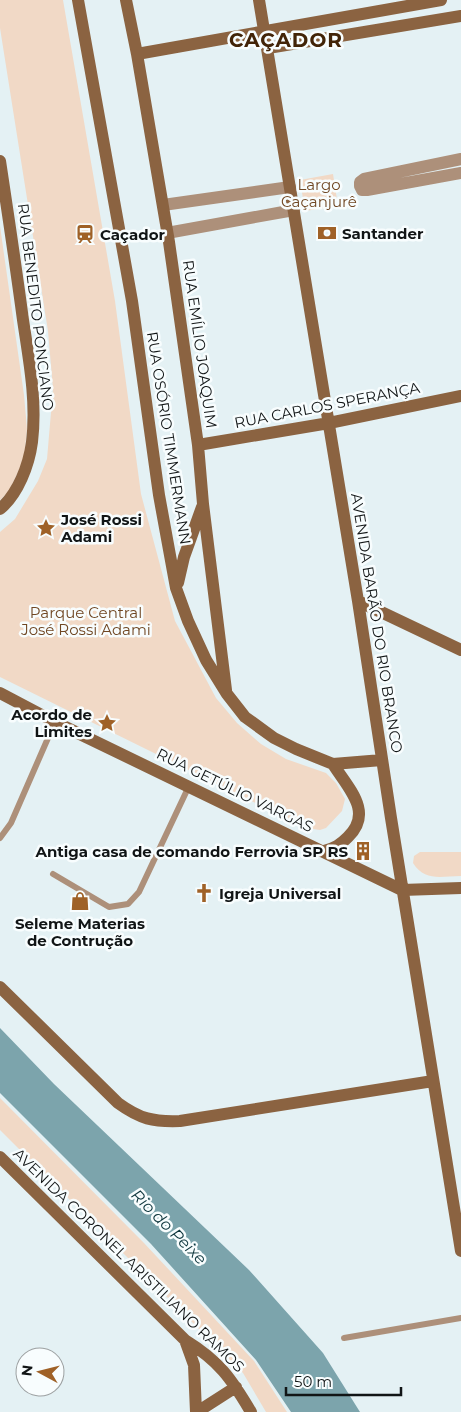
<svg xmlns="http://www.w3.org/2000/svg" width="461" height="1412" font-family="Montserrat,sans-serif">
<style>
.green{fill:#f1d9c6}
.water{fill:#7ca4ac}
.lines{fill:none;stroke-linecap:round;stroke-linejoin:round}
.lane{stroke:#ad907a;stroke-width:6}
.street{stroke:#ad907a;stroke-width:12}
.secondary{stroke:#8b6341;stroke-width:12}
.labels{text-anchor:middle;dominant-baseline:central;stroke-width:5;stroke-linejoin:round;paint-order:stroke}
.park-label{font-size:15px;fill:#704723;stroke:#f8fdfe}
.poi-label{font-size:15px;font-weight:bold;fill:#111516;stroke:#f8fdfe;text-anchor:start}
.street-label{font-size:15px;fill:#111516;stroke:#f8fdfe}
.water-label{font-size:16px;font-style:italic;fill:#0d353c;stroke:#f8fdfe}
.district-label{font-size:20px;font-weight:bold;letter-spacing:1px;fill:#422408;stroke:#f8fdfe}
</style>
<rect width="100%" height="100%" fill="#e4f1f4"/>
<!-- green -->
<path class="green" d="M0 0H63L115 301 141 494 175 621 216 698 237 723 261 744 286 759 326 773 336 783 345 799 342 811 326 828 320 830 306 828 0 677V532L15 519 38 481 47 459 53 389 48 331 0 28Z
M333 174 338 206 305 211 300 180Z
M0 226 24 395 27 429 24 459 9 491 0 500Z
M420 852H461V876C441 876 425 882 413 863L414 856Z
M0 1098 144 1243 254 1361 287 1412H266L243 1373 0 1130Z"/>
<!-- water -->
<path class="water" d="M0 1028 54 1084 249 1270 323 1353 360 1412H291L256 1360 151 1244 0 1093Z"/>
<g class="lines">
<!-- lane -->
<path class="lane" d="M0 838 11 823 55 722
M53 874 109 907 128 904 139 892 189 786
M344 1338 461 1318"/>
<!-- street -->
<path class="street" d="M461 159 364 179 360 182V186L362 190H367L461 173
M163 205 290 187
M167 233 294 210"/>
<!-- secondary -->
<path class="secondary" d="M78 0 132 301 159 495 176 588 188 621 206 660 227 694 245 717 274 738 296 749 333 764 382 760
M126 0 137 54 169 242 198 445 203 504 226 690
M259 0 358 601 391 818 461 1251
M268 48 461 16
M137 54 441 0
M0 161C8 214 16 267 23 320 29 360 37 401 32 442 29 465 18 494 0 509
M198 445 329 423 461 396
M178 583 184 557 202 507
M358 601 461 650
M0 693 55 722 402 890 461 888
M324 851C335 848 340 845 348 837 374 812 348 788 333 764
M0 987 118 1103C140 1119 153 1122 180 1121L433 1081
M0 1157 185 1340C219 1361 231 1378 251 1412
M185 1340 194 1365 196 1412
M197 1412 236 1387"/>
</g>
<!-- icons -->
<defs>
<g id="bank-bare" transform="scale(1.5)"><path d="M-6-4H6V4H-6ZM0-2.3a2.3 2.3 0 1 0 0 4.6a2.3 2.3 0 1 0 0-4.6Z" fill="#9f6127" stroke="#f8fdfe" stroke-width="2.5" paint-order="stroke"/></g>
<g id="station-bare" transform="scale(1.5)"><path d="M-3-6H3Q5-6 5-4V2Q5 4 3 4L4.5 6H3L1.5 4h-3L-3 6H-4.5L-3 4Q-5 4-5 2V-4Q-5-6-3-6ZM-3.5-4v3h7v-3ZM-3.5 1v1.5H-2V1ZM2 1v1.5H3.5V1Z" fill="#9f6127" stroke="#f8fdfe" stroke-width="2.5" paint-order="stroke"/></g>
<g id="sight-bare" transform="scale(1.5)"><path d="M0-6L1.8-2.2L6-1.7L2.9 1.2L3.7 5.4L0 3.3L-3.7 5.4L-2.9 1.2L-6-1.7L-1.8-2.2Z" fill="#9f6127" stroke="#f8fdfe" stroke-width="2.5" paint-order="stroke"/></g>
<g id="building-bare" transform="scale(1.5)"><path d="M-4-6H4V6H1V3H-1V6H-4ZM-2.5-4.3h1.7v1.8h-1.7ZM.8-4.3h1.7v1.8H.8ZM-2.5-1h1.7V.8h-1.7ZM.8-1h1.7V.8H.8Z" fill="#9f6127" stroke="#f8fdfe" stroke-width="2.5" paint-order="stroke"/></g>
<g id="church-bare" transform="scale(1.5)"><path d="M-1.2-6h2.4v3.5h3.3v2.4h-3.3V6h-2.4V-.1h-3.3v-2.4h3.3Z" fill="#9f6127" stroke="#f8fdfe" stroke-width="2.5" paint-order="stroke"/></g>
<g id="shop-bare" transform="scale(1.5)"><path d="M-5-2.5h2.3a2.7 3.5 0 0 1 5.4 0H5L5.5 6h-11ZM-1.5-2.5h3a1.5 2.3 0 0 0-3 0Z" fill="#9f6127" stroke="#f8fdfe" stroke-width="2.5" paint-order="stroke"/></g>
</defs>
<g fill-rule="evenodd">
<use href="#bank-bare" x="327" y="233"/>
<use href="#station-bare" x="85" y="234"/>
<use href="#sight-bare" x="46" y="528"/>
<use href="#sight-bare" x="107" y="723"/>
<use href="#building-bare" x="363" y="851"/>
<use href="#church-bare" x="204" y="893"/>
<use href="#shop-bare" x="80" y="901"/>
</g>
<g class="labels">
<!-- park labels -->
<g class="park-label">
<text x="319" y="184">Largo<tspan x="319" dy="17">Caçanjurê</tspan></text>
<text x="86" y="612">Parque Central<tspan x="86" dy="17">José Rossi Adami</tspan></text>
</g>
<!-- poi labels -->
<g class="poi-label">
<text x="342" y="233">Santander</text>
<text x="100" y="234">Caçador</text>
<text x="61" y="519">José Rossi<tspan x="61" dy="17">Adami</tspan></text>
<text x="92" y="714" text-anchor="end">Acordo de<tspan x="92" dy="17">Limites</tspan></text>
<text x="348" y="851" text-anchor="end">Antiga casa de comando Ferrovia SP RS</text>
<text x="219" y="893">Igreja Universal</text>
<text x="80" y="923" text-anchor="middle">Seleme Materias<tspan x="80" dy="17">de Contrução</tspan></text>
</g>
<!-- street labels -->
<g class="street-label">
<text transform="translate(36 307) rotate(83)">RUA BENEDITO PONCIANO</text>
<text transform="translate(200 344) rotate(82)">RUA EMÍLIO JOAQUIM</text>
<text transform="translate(327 405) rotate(-11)">RUA CARLOS SPERANÇA</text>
<text transform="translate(169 438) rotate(81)">RUA OSÓRIO TIMMERMANN</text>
<text transform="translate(377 623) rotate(81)">AVENIDA BARÃO DO RIO BRANCO</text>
<text transform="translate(235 790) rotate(26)">RUA GETÚLIO VARGAS</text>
<text transform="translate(129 1260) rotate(44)">AVENIDA CORONEL ARISTILIANO RAMOS</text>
</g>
<!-- water labels -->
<g class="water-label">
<text transform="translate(169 1227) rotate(45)">Rio do Peixe</text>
</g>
<!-- district labels -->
<g class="district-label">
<text x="286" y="40">CAÇADOR</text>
</g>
</g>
<!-- north arrow -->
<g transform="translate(40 1372) rotate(277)"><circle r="24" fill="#f8fdfe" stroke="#9ca0a1"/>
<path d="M0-4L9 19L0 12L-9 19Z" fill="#9f6127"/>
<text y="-8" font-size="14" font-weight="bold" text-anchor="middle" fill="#111516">N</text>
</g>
<!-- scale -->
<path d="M286 1387v8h115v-8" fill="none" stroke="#111516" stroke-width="2.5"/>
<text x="294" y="1387" font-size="15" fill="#111516" stroke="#f8fdfe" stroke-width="4" paint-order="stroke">50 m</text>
</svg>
